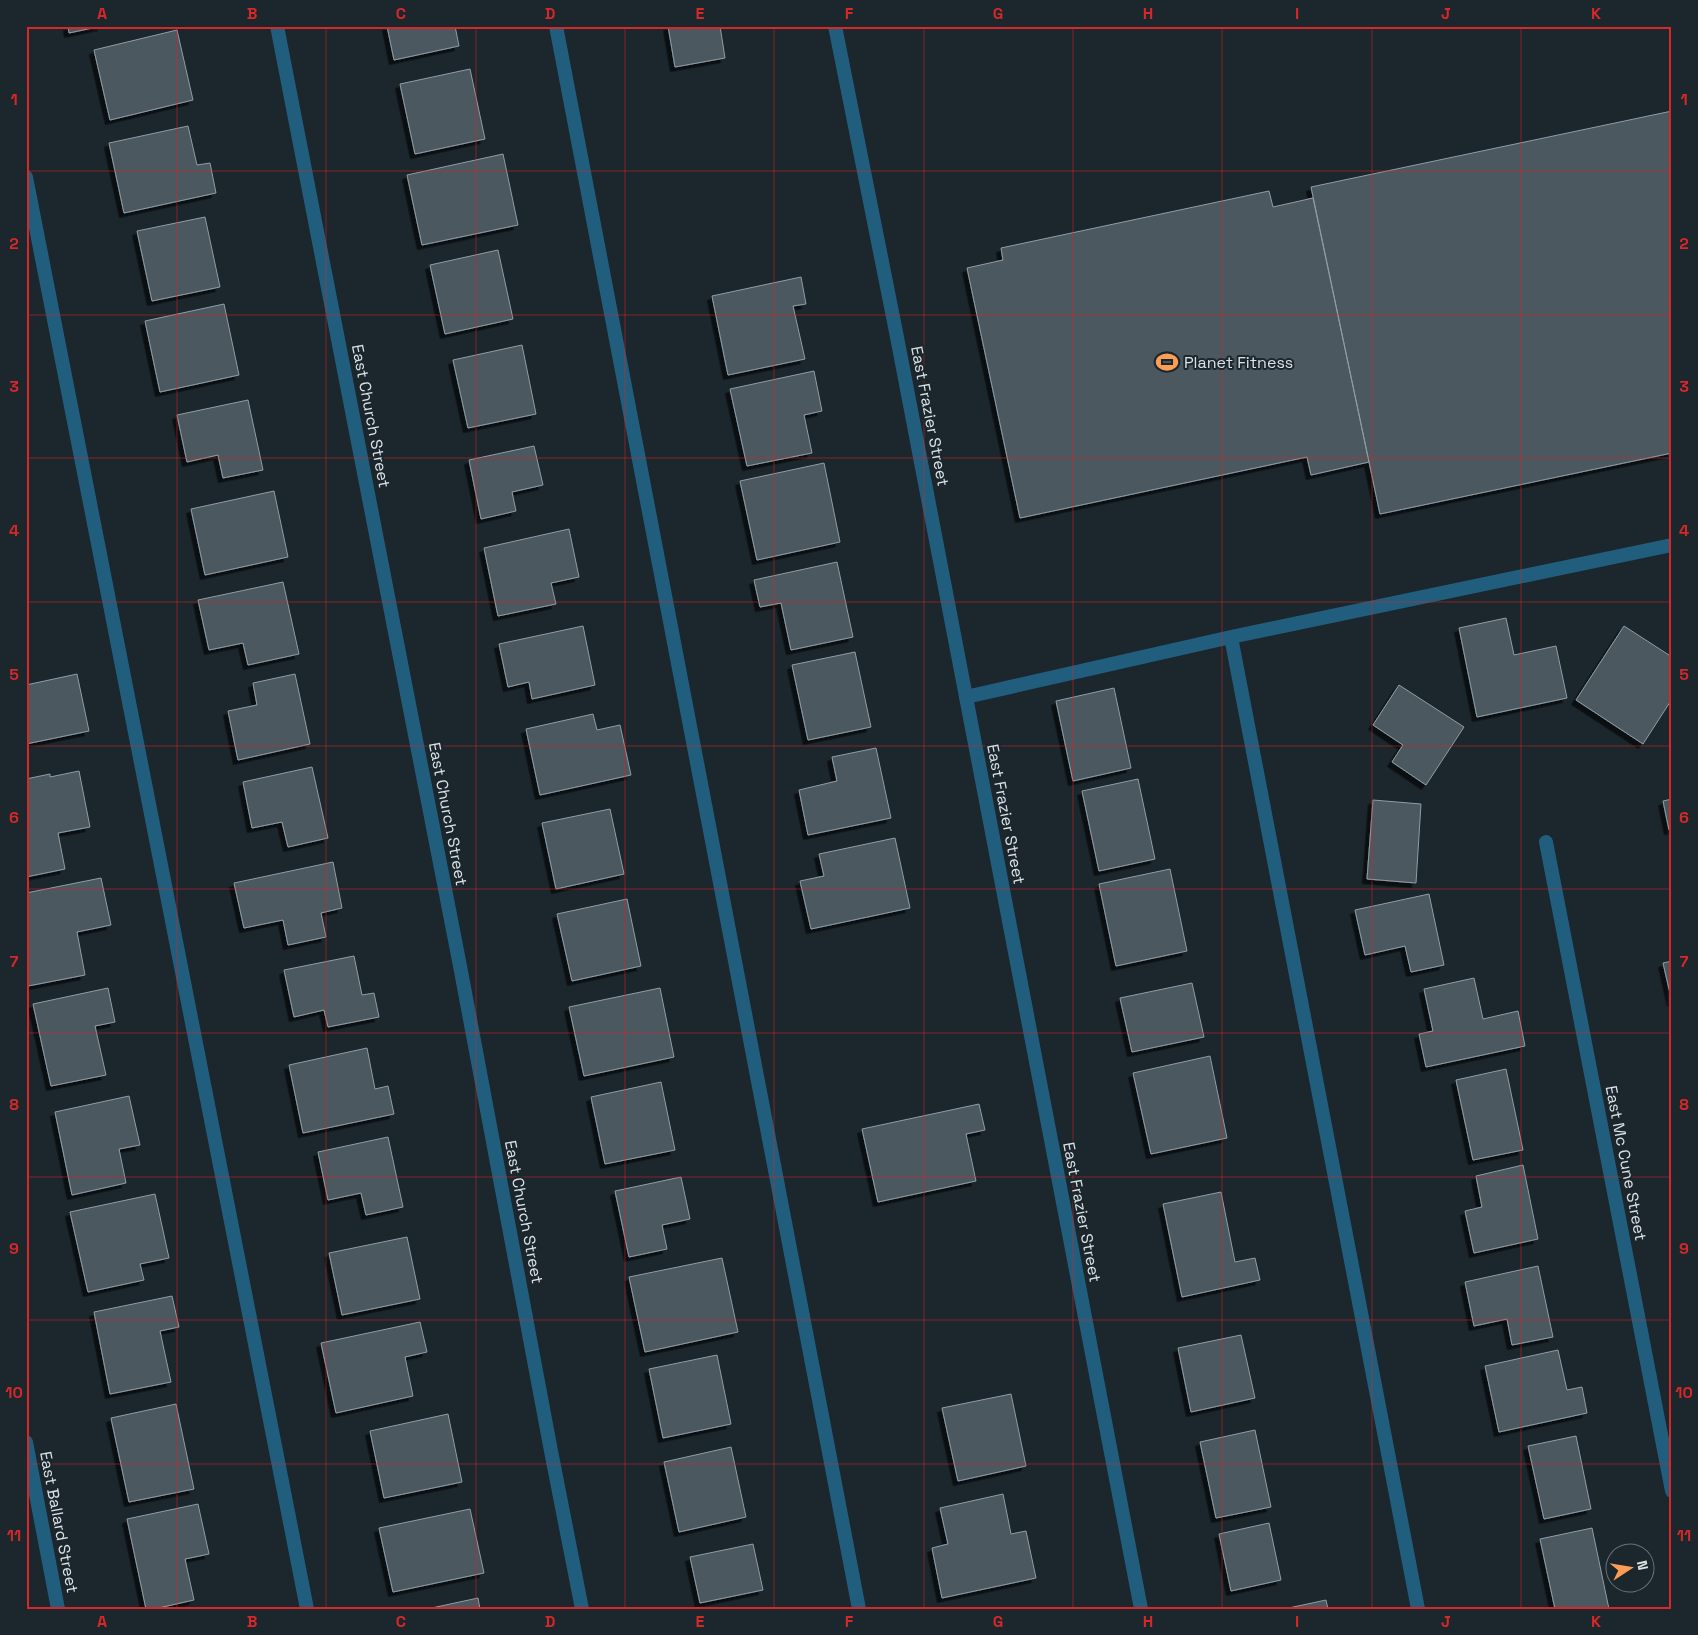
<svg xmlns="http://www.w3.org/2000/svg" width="1698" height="1635" font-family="'Space Grotesk',sans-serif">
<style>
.building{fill:#4b5860;stroke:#8f9da6;filter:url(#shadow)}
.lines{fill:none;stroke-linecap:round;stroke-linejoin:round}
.service{stroke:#215e7e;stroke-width:14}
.minor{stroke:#215e7e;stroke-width:14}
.grid{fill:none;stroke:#d62828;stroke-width:1;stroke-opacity:0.55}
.labels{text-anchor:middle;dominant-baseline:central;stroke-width:4;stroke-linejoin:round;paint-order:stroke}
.poi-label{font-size:16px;fill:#dbe3e7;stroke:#1b262d;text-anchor:start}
.street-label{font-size:16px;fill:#dbe3e7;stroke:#1b262d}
.neatline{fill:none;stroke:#d62828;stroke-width:2}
.grid-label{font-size:16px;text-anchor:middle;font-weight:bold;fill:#d62828}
</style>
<defs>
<filter id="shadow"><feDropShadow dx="-4.5" dy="4.5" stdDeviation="0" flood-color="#0009"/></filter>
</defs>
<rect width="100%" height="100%" fill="#1b262d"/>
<!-- building -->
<path class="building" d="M68 26H102L69 33Z
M387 26H455L459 46 394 60Z
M668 26H720L725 58 675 67Z
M177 30 193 100 110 120 94 50Z
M470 69 485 139 415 154 400 84Z
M1672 111V453L1380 514 1311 187Z
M188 126 197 165 210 163 216 193 124 213 109 143Z
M503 154 518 225 422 245 407 175Z
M1269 191 1273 207 1313 198 1369 462 1311 475 1307 457 1020 518 967 268 1003 260 1001 248Z
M205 217 220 287 152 301 137 231Z
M498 250 513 319 445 334 430 265Z
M801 277 806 304 793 306 805 359 728 375 712 296Z
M224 304 239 375 160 392 145 321Z
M522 345 536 414 468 428 453 360Z
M814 371 822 411 804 415 812 453 747 466 730 389Z
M248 400 263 470 223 478 218 455 187 462 177 415Z
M534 446 543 485 512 492 516 511 481 519 469 460Z
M824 463 840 542 757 560 740 481Z
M274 491 288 557 205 575 191 509Z
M569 529 579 577 551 583 556 604 498 616 484 548Z
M837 562 853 637 791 650 781 603 760 607 754 580Z
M283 582 299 654 248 665 243 643 209 650 198 600Z
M1506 618 1514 655 1556 646 1567 698 1477 717 1459 628Z
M583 626 595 685 532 699 529 682 508 687 499 644Z
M1624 626 1672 657V699L1643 744 1576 700Z
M855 652 871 727 808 740 792 665Z
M77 674 89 731 26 744V685Z
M295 674 310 744 238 760 228 711 257 705 253 683Z
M1399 685 1464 727 1426 785 1392 762 1403 745 1373 725Z
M1114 688 1131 768 1073 781 1056 701Z
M593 714 597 730 620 725 631 775 540 795 526 729Z
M876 748 891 818 808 835 799 790 837 781 832 757Z
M312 767 328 838 288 847 282 822 252 828 243 782Z
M79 771 90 827 58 833 65 869 26 877V779L50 774V777Z
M1138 779 1155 859 1099 871 1082 791Z
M1672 799V830H1669L1663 801Z
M1373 800 1421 804 1416 883 1367 879Z
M610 809 624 874 556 889 542 823Z
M895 838 910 908 811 929 800 881 824 876 819 854Z
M333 862 342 908 321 913 326 937 288 945 283 920 244 928 234 883Z
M1170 869 1187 951 1116 966 1099 884Z
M101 878 111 925 77 932 85 975 28 986 26 977V893Z
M1429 894 1444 965 1411 972 1405 946 1365 955 1355 910Z
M627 899 641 966 572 981 557 914Z
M354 956 362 995 374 993 379 1017 328 1027 324 1010 294 1017 284 970Z
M1672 961V1002L1663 963Z
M1474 978 1483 1019 1518 1011 1525 1046 1426 1067 1419 1034 1433 1031 1424 989Z
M1192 983 1204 1037 1132 1052 1120 998Z
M108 988 115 1022 95 1026 106 1075 51 1086 33 1004Z
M660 988 674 1057 584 1076 569 1007Z
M367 1048 375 1089 388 1086 394 1114 303 1133 289 1065Z
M1210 1056 1227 1138 1151 1154 1133 1073Z
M1506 1069 1523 1150 1473 1160 1456 1080Z
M661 1082 675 1150 605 1164 591 1097Z
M129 1096 140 1145 119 1149 126 1183 72 1195 55 1112Z
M979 1104 985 1130 966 1134 976 1181 878 1202 862 1129Z
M388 1137 403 1207 366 1215 361 1193 328 1200 318 1152Z
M1523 1165 1538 1239 1474 1253 1465 1211 1482 1207 1476 1176Z
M681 1177 690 1219 662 1225 667 1249 629 1257 615 1191Z
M1221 1192 1235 1262 1255 1258 1260 1280 1182 1297 1163 1204Z
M155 1194 169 1258 140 1264 144 1280 88 1292 70 1212Z
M407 1237 420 1299 342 1315 329 1253Z
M722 1258 738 1332 645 1352 629 1277Z
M1538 1266 1553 1337 1512 1345 1507 1319 1474 1326 1465 1282Z
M172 1296 179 1327 160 1331 171 1382 110 1394 94 1312Z
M420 1322 427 1352 405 1357 413 1396 336 1413 321 1343Z
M1241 1335 1255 1398 1191 1412 1178 1348Z
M1558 1350 1567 1390 1582 1387 1587 1413 1499 1432 1485 1366Z
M717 1355 731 1424 663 1438 649 1369Z
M1011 1394 1026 1466 958 1481 942 1408Z
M176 1404 194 1489 129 1502 111 1418Z
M448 1414 462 1482 384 1498 370 1431Z
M1255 1430 1271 1507 1216 1518 1200 1442Z
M1576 1436 1591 1509 1544 1519 1528 1446Z
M731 1447 746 1517 679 1532 664 1462Z
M1003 1494 1011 1534 1026 1531 1036 1578 942 1598 932 1548 948 1544 940 1508Z
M198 1504 209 1554 185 1559 194 1600 154 1609H146L127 1519Z
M470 1509 484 1573 393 1592 379 1528Z
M1269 1523 1281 1580 1231 1591 1219 1534Z
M1592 1528 1609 1609H1555L1540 1539Z
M753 1544 763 1590 700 1603 690 1557Z
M478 1598 480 1609H427Z
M1326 1600 1328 1609H1284Z"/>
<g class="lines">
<!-- service -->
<path class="service" d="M556 26 859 1609
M26 177 307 1609
M1231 637 1418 1609
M966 697 1231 637 1672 545"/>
<!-- minor -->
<path class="minor" d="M277 26 460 966 551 1451 582 1609
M835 26 896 332 1141 1609
M1546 842 1672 1491
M26 1442 58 1609"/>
</g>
<!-- grid -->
<path class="grid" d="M177 26V1609M326 26V1609M476 26V1609M625 26V1609M774 26V1609M924 26V1609M1073 26V1609M1222 26V1609M1372 26V1609M1521 26V1609M26 171H1672M26 315H1672M26 458H1672M26 602H1672M26 746H1672M26 889H1672M26 1033H1672M26 1177H1672M26 1320H1672M26 1464H1672"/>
<!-- icons -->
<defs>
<g id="stadium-bare" transform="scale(1.725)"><path d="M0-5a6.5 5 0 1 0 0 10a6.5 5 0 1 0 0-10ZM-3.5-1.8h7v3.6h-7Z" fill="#fc9d53" stroke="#1b262d" stroke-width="2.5" paint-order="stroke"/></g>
</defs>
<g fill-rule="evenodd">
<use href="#stadium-bare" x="1167" y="362"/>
</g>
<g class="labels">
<!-- poi labels -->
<g class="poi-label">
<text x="1184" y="362">Planet Fitness</text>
</g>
<!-- street labels -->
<g class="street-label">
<text transform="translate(371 416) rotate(79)">East Church Street</text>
<text transform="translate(930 416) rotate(79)">East Frazier Street</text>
<text transform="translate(448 814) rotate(79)">East Church Street</text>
<text transform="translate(1006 814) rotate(79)">East Frazier Street</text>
<text transform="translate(1626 1163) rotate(79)">East Mc Cune Street</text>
<text transform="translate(524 1212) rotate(79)">East Church Street</text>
<text transform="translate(1082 1212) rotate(79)">East Frazier Street</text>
<text transform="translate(59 1522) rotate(79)">East Ballard Street</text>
</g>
</g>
<!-- border -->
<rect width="1698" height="1635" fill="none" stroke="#1b262d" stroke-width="55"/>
<!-- north arrow -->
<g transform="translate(1630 1568) rotate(78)"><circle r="24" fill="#1b262d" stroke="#687277"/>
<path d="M0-4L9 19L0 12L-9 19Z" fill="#fc9d53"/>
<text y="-8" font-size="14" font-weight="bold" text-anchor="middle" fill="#dbe3e7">N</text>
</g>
<rect x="28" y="28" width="1642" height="1580" class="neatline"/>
<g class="grid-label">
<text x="102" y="19">A</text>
<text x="252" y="19">B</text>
<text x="401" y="19">C</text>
<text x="550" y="19">D</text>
<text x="700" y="19">E</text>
<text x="849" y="19">F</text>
<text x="998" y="19">G</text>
<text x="1148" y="19">H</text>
<text x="1297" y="19">I</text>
<text x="1446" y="19">J</text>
<text x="1596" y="19">K</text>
<text x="14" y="105">1</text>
<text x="1684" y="105">1</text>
<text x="14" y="249">2</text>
<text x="1684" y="249">2</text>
<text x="14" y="392">3</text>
<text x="1684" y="392">3</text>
<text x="14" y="536">4</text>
<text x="1684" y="536">4</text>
<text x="14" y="680">5</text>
<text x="1684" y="680">5</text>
<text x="14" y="823">6</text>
<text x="1684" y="823">6</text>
<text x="14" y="967">7</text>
<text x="1684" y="967">7</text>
<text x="14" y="1110">8</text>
<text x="1684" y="1110">8</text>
<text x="14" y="1254">9</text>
<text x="1684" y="1254">9</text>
<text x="14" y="1398">10</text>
<text x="1684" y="1398">10</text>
<text x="14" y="1541">11</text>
<text x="1684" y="1541">11</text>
<text x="102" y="1627">A</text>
<text x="252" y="1627">B</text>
<text x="401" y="1627">C</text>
<text x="550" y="1627">D</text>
<text x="700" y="1627">E</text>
<text x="849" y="1627">F</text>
<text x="998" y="1627">G</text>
<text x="1148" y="1627">H</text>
<text x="1297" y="1627">I</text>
<text x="1446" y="1627">J</text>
<text x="1596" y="1627">K</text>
</g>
</svg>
